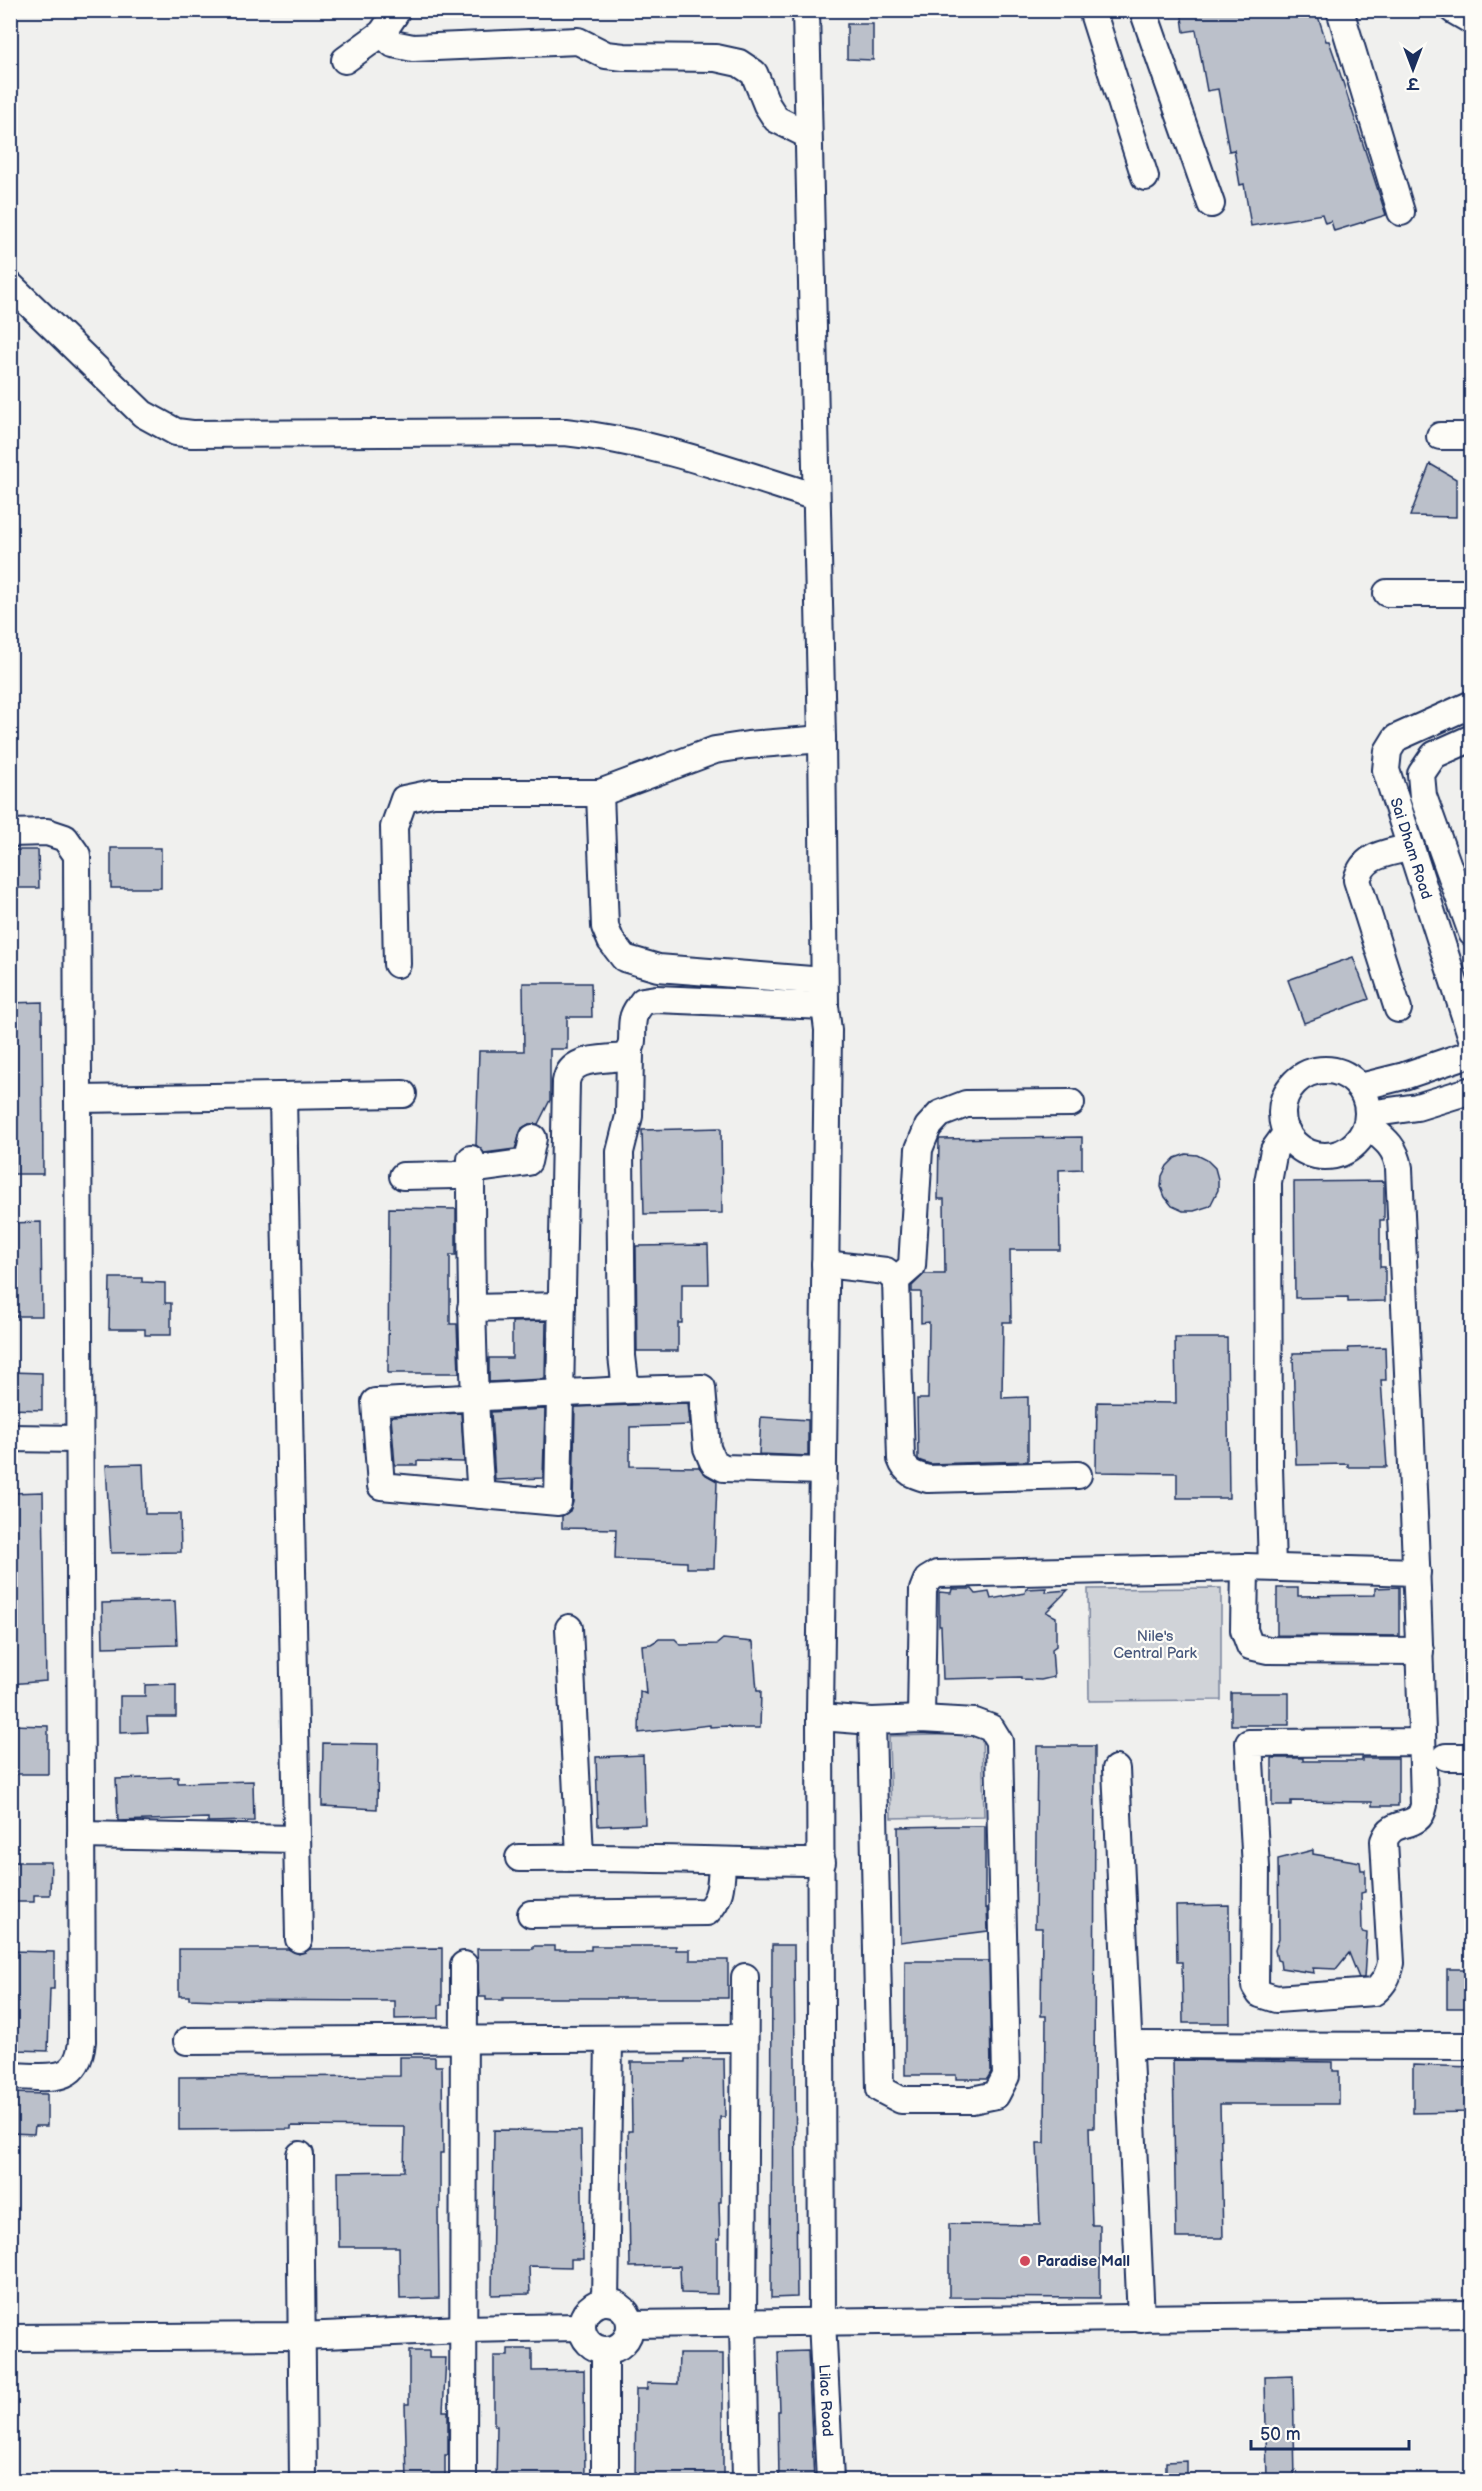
<svg xmlns="http://www.w3.org/2000/svg" width="1482" height="2491" font-family="'Balsamiq Sans','Playpen Sans Deva',sans-serif">
<style>
.green{fill:#d0d3d8;stroke:#76819b;stroke-width:1.5}
.building{fill:#bbc0ca;stroke:#1b2f5e;stroke-width:1.5}
.lines{fill:none;stroke-linecap:round;stroke-linejoin:round}
.minor-casing{stroke:#1b2f5e;stroke-width:30}
.minor{stroke:#fdfcf7;stroke-width:26}
.poi-dot{fill:#d1495b;stroke:#fdfcf7;stroke-width:2}
.labels{text-anchor:middle;dominant-baseline:central;stroke-width:4.5;stroke-linejoin:round;paint-order:stroke}
.street-label{font-size:15px;fill:#1b2f5e;stroke:#fdfcf7}
.park-label{font-size:15px;fill:#48587c;stroke:#fdfcf7}
.poi-label{font-size:15px;font-weight:bold;fill:#1b2f5e;stroke:#fdfcf7;text-anchor:start}
</style>
<rect width="100%" height="100%" fill="#f0f0ee"/>
<filter id="ink" filterUnits="userSpaceOnUse"><feTurbulence type="fractalNoise" baseFrequency=".0167" numOctaves="2"/><feDisplacementMap in="SourceGraphic" scale="12" xChannelSelector="R" yChannelSelector="G"/><feConvolveMatrix kernelMatrix="1 2 1 2 8 2 1 2 1" color-interpolation-filters="sRGB"/></filter>
<g filter="url(#ink)">
<!-- green -->
<path class="green" d="M1221 1588V1700L1089 1701 1088 1589Z
M982 1734 984 1816 891 1818 889 1736Z"/>
<!-- building -->
<path class="building" d="M1181 10H1316L1326 41H1329L1337 64 1386 215 1334 231 1331 221 1325 223 1322 214 1251 226 1244 184 1240 185 1234 150 1229 151 1218 89 1207 91 1196 30 1184 32Z
M847 24H873V60L847 59Z
M1430 464 1456 479V517L1410 516Z
M111 848H161V888H111Z
M10 850H38L39 888H10Z
M1353 957 1369 999 1304 1023 1288 980Z
M523 983H591L592 1017H567V1049H550V1100L538 1124H529L522 1128 515 1149 484 1153 476 1145 479 1051H524Z
M42 1002 43 1174H10V1003Z
M721 1128 722 1213 644 1214 642 1130Z
M1082 1137V1169L1059 1170 1060 1250H1010L1011 1322H1003L1002 1398 1028 1397V1461L930 1464 921 1461 918 1459 917 1399H928L929 1322 921 1323V1292H912V1286L924 1274H945L944 1199H938L939 1139Z
M1186 1154 1197 1155 1207 1160 1215 1168 1218 1179V1190L1210 1206 1194 1211H1183L1172 1206 1165 1197 1161 1187 1162 1176 1167 1166 1175 1158Z
M1384 1181V1220H1380V1267H1385V1301L1348 1302V1297L1295 1298 1294 1182Z
M389 1208 456 1209V1255H450V1324H457L459 1373H388Z
M41 1222 42 1316H10V1223Z
M708 1245 709 1284H682V1323H678V1351H637L636 1246Z
M110 1278H142V1282L165 1283V1303H171V1335H145V1329H109Z
M546 1321 545 1379 489 1382V1358H512V1322Z
M1175 1338H1227L1229 1498H1177V1473L1096 1472 1097 1402 1176 1403Z
M1385 1347 1386 1380H1381L1387 1467H1348V1464L1296 1465 1293 1353 1349 1352 1348 1348Z
M10 1372 42 1373V1410L10 1409Z
M688 1403 690 1425 630 1427V1466L699 1467 706 1475 717 1481 714 1568H687V1562L615 1559 616 1529 562 1528V1516L570 1511 573 1502 575 1407Z
M545 1409 543 1478 495 1480 491 1412Z
M461 1413 464 1462 417 1461V1465H395L391 1416Z
M761 1417 808 1420V1456L759 1454Z
M143 1464 145 1514H180L181 1552 111 1553 106 1465Z
M43 1492 46 1681 10 1684V1493Z
M1399 1587V1636L1277 1635V1588H1298V1596L1375 1595V1588Z
M1046 1588 1045 1592 1068 1590 1046 1612 1056 1617V1646L1052 1649 1054 1677 1041 1680 1021 1679V1677L943 1679 941 1626H939V1592L951 1593 952 1589H972L976 1594 989 1592 991 1599 1025 1593 1026 1589Z
M175 1601 177 1645 103 1647 102 1603Z
M659 1639H675L681 1645 717 1644 723 1639 753 1642 757 1691H761L760 1728H733L728 1726 710 1727V1725L639 1733 640 1691 646 1694 642 1645 651 1644Z
M176 1684V1717H147L148 1732 120 1733V1696H145V1685Z
M1231 1693H1289V1725H1231Z
M10 1725 48 1726V1774H13V1770H10Z
M323 1743 378 1744 377 1809 322 1806Z
M1037 1746H1095L1094 2128H1089L1092 2225H1100V2298L949 2297V2224L1040 2225 1037 2143H1045L1046 2016H1041L1042 1928H1035Z
M643 1755 645 1824 598 1826 596 1757Z
M1272 1758H1303V1761H1362V1758H1398V1806H1372V1802L1291 1801V1806H1272Z
M178 1777V1783L253 1781 254 1821 208 1822V1818L118 1821 116 1779Z
M949 1826H985V1908H987L988 1931 900 1942 898 1827Z
M1313 1850V1854L1360 1862 1361 1870H1365V1892L1361 1893 1362 1932 1367 1933 1364 1978H1359L1349 1953 1336 1969 1313 1968 1314 1973 1281 1968 1280 1961 1277 1960 1275 1950 1279 1939 1278 1859Z
M14 1862H51L50 1895H34V1902H10V1869H14Z
M1229 1905 1230 2023H1183L1182 1962H1177L1176 1906Z
M772 1945H794L797 2297 771 2298Z
M533 1946H555V1950H591V1946H676V1950H690V1960H728V1998H503V2000H486V1997H479L477 1949H533Z
M442 1948V2005H439V2018L395 2019V2001L219 2000 189 1999V1996H179V1949H288L299 1954 310 1949Z
M10 1951 54 1952V1989H50L48 2051 17 2050V2047H10Z
M905 1961H989L991 2072 987 2079H956V2075H905Z
M1447 1969H1472V2008H1447Z
M400 2057H435V2066H442L443 2153H440V2209H438L439 2298 400 2299 399 2247H339L338 2172 404 2171 405 2127 291 2126V2129L179 2130V2077L400 2076Z
M685 2059H724L725 2117H720L721 2202H719L720 2239H717V2294L681 2293 680 2266 630 2267 628 2131H632L631 2062H685Z
M1173 2060 1333 2062V2071H1339V2104H1220L1223 2238H1176Z
M1413 2065 1472 2067V2112L1413 2113Z
M10 2093 47 2094V2126H35L34 2134 10 2133Z
M494 2130 581 2131 583 2259H571V2267L529 2266 530 2294 492 2295Z
M508 2349H532V2371L584 2370 585 2481H496L497 2426H494V2356H508Z
M409 2351H429V2358H446L443 2411H448V2455H445V2481H407L405 2404H409Z
M808 2351 814 2481H779L778 2411H780L778 2352Z
M679 2354H723V2481H635L636 2389H647V2383L678 2384Z
M1293 2376 1295 2481H1267L1265 2377Z
M1187 2461V2481H1166V2462Z"/>
<g class="lines">
<!-- minor casing -->
<g class="minor-casing">
<g id="minor">
<path id="s1" d="M806 10 822 739 825 1006 828 1030 820 1717 822 2321 830 2480"/>
<path d="M1092 10 1145 177"/>
<path d="M1143 10 1211 204"/>
<path d="M1340 10 1401 212"/>
<path d="M1453 10 1472 21"/>
<path d="M382 33 393 44 413 48 578 41 606 55 624 57 716 58 739 63 754 73 767 105 776 119 808 135"/>
<path d="M345 60 382 33 395 14V10"/>
<path d="M10 285 143 414 176 432 192 434 565 432C652 441 733 471 816 497"/>
<path d="M1440 436H1472"/>
<path d="M1387 593H1472"/>
<path id="s2" d="M1472 704 1396 738 1388 751 1386 770 1472 1038"/>
<path d="M1472 738 1434 755 1421 774 1423 796 1472 933"/>
<path d="M600 793 715 750 748 745 822 739"/>
<path d="M10 833 47 832 65 838 77 855 82 2041C78 2087 46 2076 10 2076"/>
<path d="M397 964 394 827 404 799 433 793H600L605 927 611 941 624 958 658 968 824 981"/>
<path d="M1398 1009 1357 880C1364 853 1387 854 1411 847"/>
<circle cx="1325" cy="1113" r="43"/>
<path d="M1360 1087 1404 1076 1472 1053"/>
<path d="M283 1096 299 1939"/>
<path d="M78 1099 403 1094"/>
<path d="M1369 1114 1417 1107 1472 1090"/>
<path d="M1367 1125C1383 1138 1396 1146 1399 1168 1408 1380 1419 1593 1424 1805 1419 1833 1393 1815 1384 1841L1391 1963C1388 1976 1384 1984 1374 1992L1276 1999 1260 1994 1255 1986 1256 1868 1249 1743 1422 1742"/>
<path d="M471 1159C471 1271 472 1383 481 1495"/>
<path d="M403 1176 456 1175 471 1170 528 1162 533 1138"/>
<path d="M825 1264 886 1271 896 1280 901 1459C906 1473 914 1475 928 1479L1078 1475"/>
<path d="M896 1280 912 1266 919 1149 928 1127 940 1114 966 1104 1071 1103"/>
<path d="M471 1308 562 1306"/>
<path d="M626 1390 622 1356 620 1152 629 1116 630 1052"/>
<path d="M10 1438 79 1439"/>
<path d="M823 1471 724 1468 713 1462 707 1448 702 1388C593 1390 484 1398 375 1402L381 1486 558 1502 566 1082C570 1056 603 1060 623 1057 637 1047 630 1033 633 1019 634 1012 639 1007 643 1001L656 999 825 1006"/>
<path d="M1245 1567 1244 1630 1250 1646 1268 1650 1420 1651"/>
<path d="M1272 1567 1269 1467 1268 1182 1274 1150 1287 1132"/>
<path d="M569 1628 580 1856"/>
<path d="M820 1717 872 1721 921 1719 975 1722 991 1728 999 1741 1006 2076 996 2095 972 2100H901L880 2089 872 1721"/>
<path d="M921 1719 923 1590 927 1580 937 1574 1245 1567 1417 1572"/>
<path d="M1446 1757H1472"/>
<path d="M1116 1769 1141 2319"/>
<path d="M81 1835 296 1839"/>
<path d="M519 1858C620 1856 721 1862 822 1862"/>
<path d="M531 1914 707 1912C722 1898 721 1881 722 1862"/>
<path d="M745 1977 743 2323 746 2480"/>
<path d="M187 2041 744 2038"/>
<path d="M1130 2045 1472 2046"/>
<path d="M300 2155 303 2480"/>
<path d="M605 2302 609 2039"/>
<circle cx="606" cy="2326" r="24"/>
<path d="M630 2324 1472 2314"/>
<path d="M10 2338 301 2336 463 2329 582 2327"/>
<path d="M605 2350V2480"/>
<path d="M463 2480 464 1965"/>
</g>
</g>
<!-- minor -->
<use href="#minor" class="minor"/>
</g>
</g>
<!-- markers -->
<circle class="poi-dot" cx="1025" cy="2261" r="6"/>
<g class="labels">
<!-- street labels -->
<g class="street-label">
<text stroke="none"><textPath href="#s2" startOffset="200">Sai Dham Road</textPath></text>
<text stroke="none"><textPath href="#s1" startOffset="2391">Lilac Road</textPath></text>
</g>
<!-- park labels -->
<g class="park-label">
<text x="1155" y="1636">Nile's<tspan x="1155" dy="17">Central Park</tspan></text>
</g>
<!-- poi labels -->
<g class="poi-label">
<text x="1037" y="2261">Paradise Mall</text>
</g>
</g>
<!-- margin -->
<rect width="1482" height="2491" fill="none" stroke="#fdfcf7" stroke-width="36"/>
<rect x="18" y="18" width="1446" height="2455" fill="none" stroke="#1b2f5e" stroke-width="2" filter="url(#ink)"/>
<!-- north arrow -->
<g transform="translate(1413 69) rotate(180)" stroke="#fdfcf7" stroke-width="4.5" paint-order="stroke">
<path d="M0-4.5L10 22L0 15L-10 22Z" fill="#1b2f5e"/>
<text y="-9" font-size="16" font-weight="bold" text-anchor="middle" fill="#1b2f5e">उ</text>
</g>
<!-- scale -->
<path d="M1251 2440v9h158v-9" fill="none" stroke="#1b2f5e" stroke-width="3"/>
<text x="1260" y="2440" font-size="18" fill="#1b2f5e" stroke="#fdfcf7" stroke-width="4.5" paint-order="stroke">50 m</text>
</svg>
